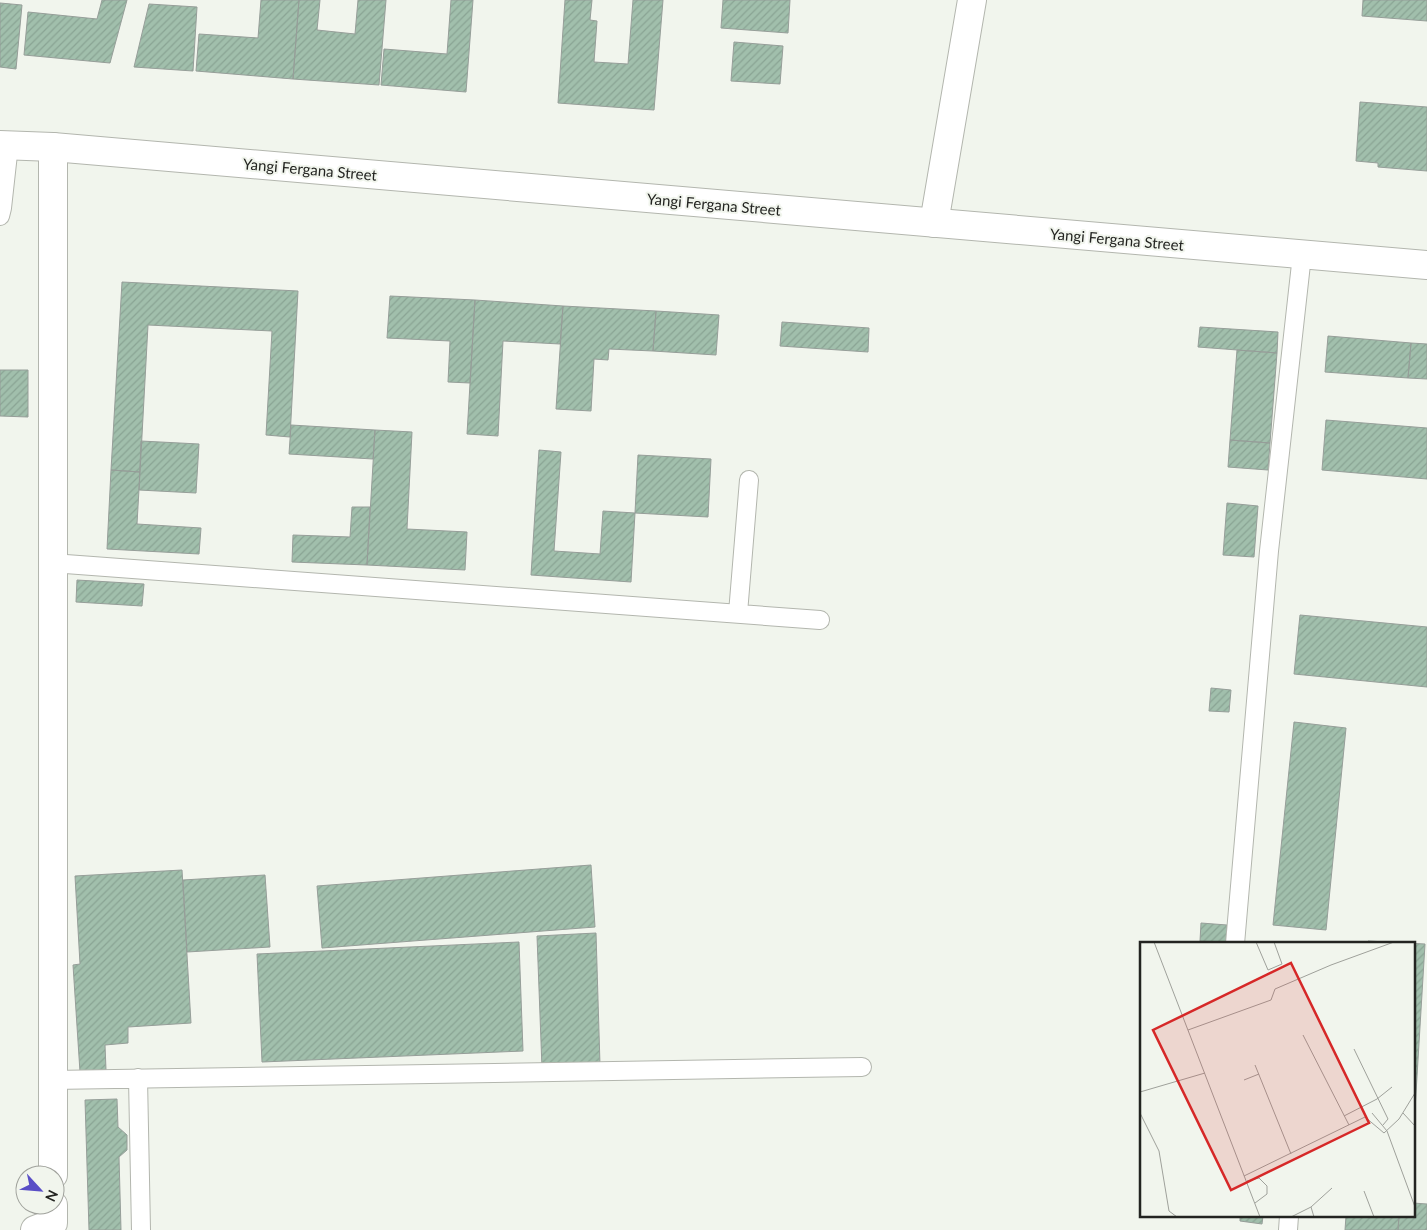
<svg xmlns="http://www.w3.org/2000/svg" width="1427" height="1230" font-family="Lato,sans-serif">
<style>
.building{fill:url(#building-hatch);stroke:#969e99}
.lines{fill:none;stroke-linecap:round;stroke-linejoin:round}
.service-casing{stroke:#b3b6ae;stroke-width:20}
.minor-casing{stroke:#b3b6ae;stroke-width:30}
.secondary-casing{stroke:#b3b6ae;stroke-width:30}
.service{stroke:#fff;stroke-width:18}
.minor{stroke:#fff;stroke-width:28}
.secondary{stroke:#fff;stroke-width:28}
.labels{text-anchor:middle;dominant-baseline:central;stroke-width:4;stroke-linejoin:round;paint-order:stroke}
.street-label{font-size:15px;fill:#232421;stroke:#f1f5ed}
.inset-road{fill:none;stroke:#9fa19b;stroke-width:1}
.view{fill:#d62828;fill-opacity:0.15;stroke:#d62828;stroke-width:2.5}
.inset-edge{fill:none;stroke:#232421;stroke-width:2.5}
</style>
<defs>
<pattern id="building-hatch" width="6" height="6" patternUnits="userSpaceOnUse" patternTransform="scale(1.25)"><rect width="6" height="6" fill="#a1bfac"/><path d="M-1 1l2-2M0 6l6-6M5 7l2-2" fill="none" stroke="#8aa494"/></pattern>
</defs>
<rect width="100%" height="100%" fill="#f1f5ed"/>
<!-- building -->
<path class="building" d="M102 0H127L110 63 24 55 28 12 97 19Z
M261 0H299L293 79 196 71 199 34 258 38Z
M299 0H320L317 30 355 34 358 0H386L379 85 293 79Z
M451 0H473L466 92 381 85 384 49 447 54Z
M565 0H592L590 20 597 21 594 62 628 64 633 0H663L654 110 558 103Z
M723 0H790L788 33 721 28Z
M1363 0H1427V21L1362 16Z
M0 3 22 5 16 69 0 67Z
M149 4 197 7 193 71 134 67Z
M734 42 783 46 780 84 731 81Z
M1360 102 1427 107V171L1378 167V163L1356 161Z
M122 282 298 291 290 437 266 435 272 331 148 325 140 472 111 470Z
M390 296 475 300 470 383 448 382 450 341 387 338Z
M475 300 563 306 560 344 503 341 498 436 467 434Z
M563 306 656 311 653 351 609 349 608 360 594 359 591 411 556 409Z
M656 311 719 315 716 355 653 351Z
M782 322 869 328 868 352 780 346Z
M1200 327 1278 332 1277 353 1198 347Z
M1328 336 1411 343 1408 378 1325 372Z
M1411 343 1427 344V379L1408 378Z
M1237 350 1277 353 1270 443 1230 440Z
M0 370H28V417L0 416Z
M1326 420 1427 428V479L1322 470Z
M291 425 375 430 373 459 289 454Z
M375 430 412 432 407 529 467 532 465 570 367 565Z
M1230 440 1270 443 1268 470 1228 467Z
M141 441 199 444 196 493 139 490Z
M539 450 561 452 554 551 600 554 603 511 635 513 631 582 531 575Z
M638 455 711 459 708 517 635 513Z
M111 470 140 472 137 524 201 528 199 554 107 549Z
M1227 503 1258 506 1254 557 1223 555Z
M352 507H370L367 565 292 562 293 535 350 537Z
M77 580 144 584 142 606 76 602Z
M1300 615 1427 627V687L1294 674Z
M1211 688 1231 690 1229 712 1209 711Z
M1294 722 1346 728 1326 930 1273 925Z
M591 865 595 927 322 948 317 886Z
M182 870 191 1023 128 1027V1043L105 1045 106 1070 80 1072 73 965 80 964 75 876Z
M265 875 270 947 187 952 183 880Z
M1201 923 1227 925 1226 942 1200 941Z
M596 933 600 1065 542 1068 537 936Z
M1368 941 1425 944 1413 1143V944H1367Z
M519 942 523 1051 262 1062 257 954Z
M117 1099 118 1127 127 1135V1150L119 1157 121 1230H89L85 1100Z
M1413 1203 1427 1204V1230H1398L1399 1216H1413Z
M1240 1216H1263L1262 1224 1240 1221Z
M1346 1216H1399L1398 1230H1345Z"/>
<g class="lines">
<!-- service casing -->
<g class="service-casing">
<path id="service" d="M0 216 2 208 9 145
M52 563 820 620
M738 613 749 480
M1235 944 1269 551 1302 255
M138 1078 141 1230
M52 1080 862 1067
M1288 1230 1289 1216"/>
</g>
<!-- minor casing -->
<g class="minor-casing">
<path id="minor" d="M934 223 972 0
M53 1175V147
M35 1230 53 1223V1205"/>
</g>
<!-- secondary casing -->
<g class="secondary-casing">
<path id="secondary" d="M0 145 53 147 1427 265"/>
</g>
<!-- service -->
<use href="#service" class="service"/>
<!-- minor -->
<use href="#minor" class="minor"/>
<!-- secondary -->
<use href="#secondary" class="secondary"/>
</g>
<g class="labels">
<!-- street labels -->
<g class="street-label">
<text transform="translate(310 169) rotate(5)">Yangi Fergana Street</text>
<text transform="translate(714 204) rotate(5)">Yangi Fergana Street</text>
<text transform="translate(1117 239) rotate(5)">Yangi Fergana Street</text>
</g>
</g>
<!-- overview -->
<g transform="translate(1140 942)">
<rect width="275" height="275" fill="#f1f5ed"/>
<path class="inset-road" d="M14 0 120 275M116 0 128 28 142 22 134 0M48 88 131 58 135 47 191 23 254 0M163 93 209 183M214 107 248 177 243 183M115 123 151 212M104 138 119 132M0 150 65 131M0 171 19 209 29 269 37 275M232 171 247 189 275 265M263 171 275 184M204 174 237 157 252 145M104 234 225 175 244 191 259 177 275 151M107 239 119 236 127 244V252L115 261M224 249 234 275M151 275 171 265M174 275 171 265 192 246"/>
<path class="view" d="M151 21 229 181 91 248 13 88Z"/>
<rect width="275" height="275" class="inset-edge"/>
</g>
<!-- north arrow -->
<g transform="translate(40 1190) rotate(116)"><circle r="24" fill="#f1f5ed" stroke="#9fa19b"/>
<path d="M0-4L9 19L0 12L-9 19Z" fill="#594ec6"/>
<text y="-8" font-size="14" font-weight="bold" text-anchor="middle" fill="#232421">N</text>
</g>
</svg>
